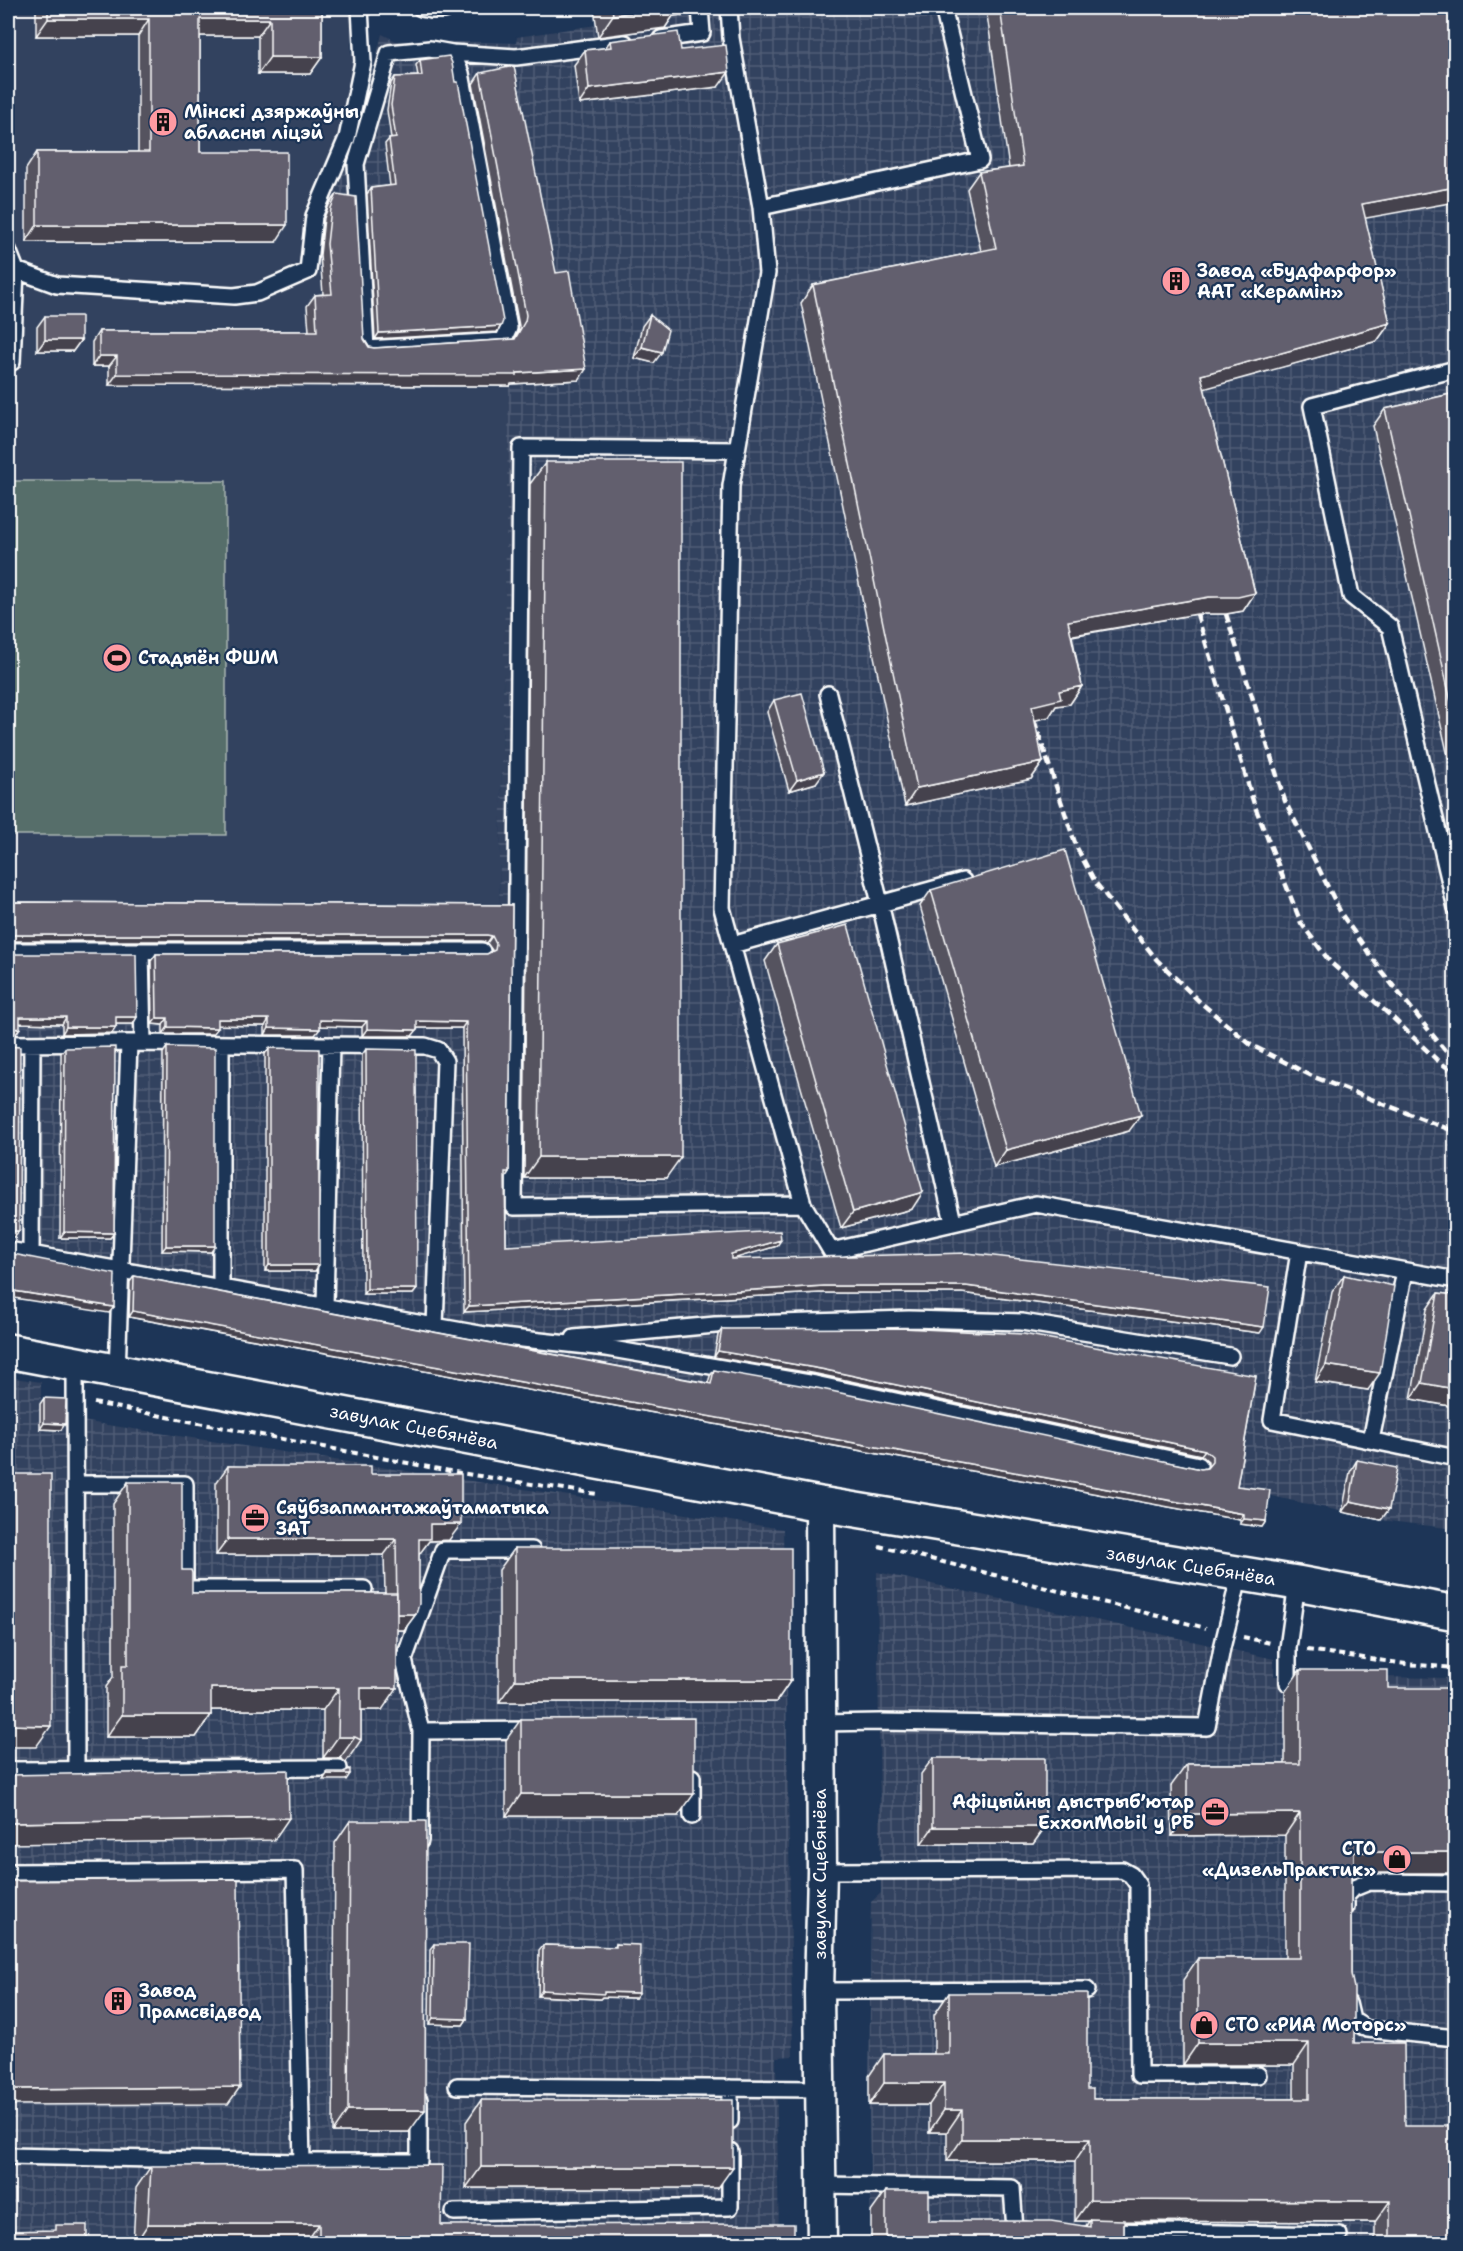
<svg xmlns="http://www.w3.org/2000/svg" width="1463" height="2251" font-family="'Shantell Sans',sans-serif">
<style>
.built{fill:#32425e}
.industrial{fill:url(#industrial-grid)}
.green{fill:#566e6a;stroke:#aab6b4;stroke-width:1.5}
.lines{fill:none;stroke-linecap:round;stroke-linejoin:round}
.service-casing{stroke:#fff;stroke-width:20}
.minor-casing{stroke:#fff;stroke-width:33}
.tertiary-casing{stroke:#fff;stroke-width:38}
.path{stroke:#fff;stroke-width:4;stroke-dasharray:6 4.5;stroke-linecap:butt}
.service{stroke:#1d3557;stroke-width:15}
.minor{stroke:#1d3557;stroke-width:28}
.tertiary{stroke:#1d3557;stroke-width:33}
.rail{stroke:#fff;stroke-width:4.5;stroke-dasharray:9 4.5;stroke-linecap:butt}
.wall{fill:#54525f;stroke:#fff;stroke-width:1.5}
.shaded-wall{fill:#45424d;stroke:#fff;stroke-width:1.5}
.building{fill:#625f6e;stroke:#fff;stroke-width:1.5}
.labels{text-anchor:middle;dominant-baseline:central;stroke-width:4.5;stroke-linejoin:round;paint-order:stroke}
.poi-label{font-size:18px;font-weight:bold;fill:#fff;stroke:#1d3557;text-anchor:start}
.street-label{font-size:18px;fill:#fff;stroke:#1d3557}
</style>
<defs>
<pattern id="industrial-grid" width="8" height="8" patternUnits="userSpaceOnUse" patternTransform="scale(1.5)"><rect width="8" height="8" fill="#32425e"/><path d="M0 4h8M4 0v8" fill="none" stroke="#515e76"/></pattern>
</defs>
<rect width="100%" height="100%" fill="#1d3557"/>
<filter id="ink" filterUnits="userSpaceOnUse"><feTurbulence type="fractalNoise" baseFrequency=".0167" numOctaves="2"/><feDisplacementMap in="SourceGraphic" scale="12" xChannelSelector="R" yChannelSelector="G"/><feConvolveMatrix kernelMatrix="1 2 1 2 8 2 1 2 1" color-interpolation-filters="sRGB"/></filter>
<g filter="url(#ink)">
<!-- built -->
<path class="built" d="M8 8H351V53L373 71 317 231 324 304 310 357 311 386H510L499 912 8 909Z"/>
<!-- industrial -->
<path class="industrial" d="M594 8H1455V1529L1381 1520 1234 1488 1228 1518 108 1313 8 1297V909L499 911 509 386H310L307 306 324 304 317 231 373 71 382 34 396 41 516 43 517 37 596 25Z
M8 1377 41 1382V1404L62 1405V1418L783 1529 793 2056 776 2057 779 2243H8Z
M877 1572 1274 1659V1676L1455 1678V2243H871L869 2105 871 1902 881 1893Z"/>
<!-- green -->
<path class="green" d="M8 481H226V835H8Z"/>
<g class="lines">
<!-- service casing -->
<g class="service-casing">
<path id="service" d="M421 8 431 10H445L447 8
M729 8 731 38 761 207 767 273 731 486 722 908 803 1204 831 1251 1036 1204 1456 1280
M661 39 702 33 700 8
M430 49 452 53 461 73 509 328 503 341 366 349 356 164 389 53Z
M452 53 516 57 625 43
M761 207 980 160 943 8
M8 250 16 270 12 362
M16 270 57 285 234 296 257 293 308 271 314 216 347 138 363 62 360 8
M1456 369 1312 406 1351 596 1390 627 1456 908
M737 450 521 448 514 1207 803 1204
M828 694 880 903 953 1222
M732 945 963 881
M8 951H141L143 1043
M141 951H482
M129 1043 425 1046 438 1050 445 1061 435 1326
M8 1044 129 1043 117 1372
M221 1044V1288
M8 1250 485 1335 606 1348 815 1384 1199 1465
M1299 1252 1272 1420 1456 1458
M31 1255 32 1044
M325 1306 331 1045
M574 1338 715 1325 909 1319 1022 1322 1230 1356
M75 1364 76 1770
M1371 1440 1405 1271
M75 1484H185V1589H364
M1288 1683V1648L1297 1583
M821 1723 879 1722 1207 1727 1222 1648 1240 1574
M421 1731 404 1660 443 1550H532
M8 1770 339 1768
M692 1777V1816
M420 1841 421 1731 533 1730
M822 1871 1122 1870 1131 1875 1138 1885 1139 2075H1258
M8 1872 295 1870 302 2162 8 2156
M1346 1907V1896L1354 1888 1369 1882 1456 1883
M819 1991 1087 1990
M1348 2003 1352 2020 1367 2029 1456 2038
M457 2086 821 2089
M730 2088V2121
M302 2162H419V2099
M821 2185 1012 2188 1015 2230H1026
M454 2212 730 2207V2151
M1104 2231 1339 2235"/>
</g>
<!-- minor casing -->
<g class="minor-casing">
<path id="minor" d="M820 1504 822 1871 819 1991 822 2244"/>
</g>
<!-- tertiary casing -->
<g class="tertiary-casing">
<path id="tertiary" d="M8 1351 820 1504 1297 1583 1456 1613"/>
</g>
<!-- path -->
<path class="path" d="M94 1403 460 1473 597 1494
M879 1546 1206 1628
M1243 1637 1270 1643
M1307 1650 1406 1664 1456 1668"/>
<!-- service -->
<use href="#service" class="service"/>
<!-- minor -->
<use href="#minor" class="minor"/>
<!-- tertiary -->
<use href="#tertiary" class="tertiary"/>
<!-- rail -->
<path class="rail" d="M1197 614 1254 804 1301 923 1330 962 1393 1018 1437 1060 1456 1074
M1226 614 1285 801 1342 915 1382 972 1456 1064
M1034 720 1076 846 1095 882 1157 960 1200 1002 1251 1045 1314 1077 1456 1132"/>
</g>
<!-- wall -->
<path class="wall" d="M36 8H322V57L310 74H258V36H200V152L276 242H26V169L37 152H138V36H36Z
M594 8H695L690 14 673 16 665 28 598 37Z
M986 8H1455L1365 219 1390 323 1377 341 1204 388 1255 593 1243 611 1226 614H1197L1072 636 1082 686 1070 704 1056 706 1049 717 1034 720 1043 762 1031 779 905 806 801 303 813 285 981 251 967 189 979 172 1009 168Z
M610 41 681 50 718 87 579 104 574 65 585 50 605 48Z
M420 60 497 332 375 339 367 194 371 188 390 186 385 144 389 139 391 138 387 110 391 83 395 77 418 76 416 65Z
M480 73 556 273 579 380 511 384 510 386 109 385V366H92V342L99 331H309L307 306 315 295 323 294 320 255 324 218 329 205 337 194 364 339 369 347 374 348 514 339 518 332 519 326 473 84Z
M650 315 654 363 634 358 642 326Z
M45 316 81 340 73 351H37V327Z
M1455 393V787L1373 426 1385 409Z
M546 462 666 1178H524L530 484Z
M774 700 816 783 789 791 767 712Z
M931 890 1129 1131 994 1167 920 906Z
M8 902 512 905 509 1172 506 1177V1246H777L731 1259 1260 1333 962 1293H819L464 1312 462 1028H417L412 1036H362V1027L320 1026 315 1035H265V1026L218 1025 213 1034H163V1025L152 1024 151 961 156 954H487L491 952 492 950 487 943 482 941H8Z
M777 944 912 1209 841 1228 765 961Z
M12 954 137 1017 133 1024H116V1027L112 1033 62 1034V1024L20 1023 16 1034Z
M167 1047 211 1252 162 1251 163 1053Z
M65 1048 114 1233 110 1238H60L61 1053Z
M269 1048 315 1271H265V1054Z
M366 1049 417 1289 413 1294H363L362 1055Z
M1344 1275 1368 1390 1315 1382 1332 1292Z
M134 1276 708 1383 710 1376 714 1370 1201 1469 1207 1468 1208 1466V1461L1201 1455 817 1374 714 1357 718 1335 722 1329 1256 1376 1237 1486 1266 1521 1262 1527 1240 1524V1520L139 1319 129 1317 130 1282Z
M1438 1293 1455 1295V1407L1411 1399 1427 1309Z
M44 1398 61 1430 40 1429V1404Z
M1357 1460 1389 1509 1381 1520 1342 1512 1350 1472Z
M228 1466 371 1474 449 1540 429 1541 419 1554 416 1614 404 1630H397L382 1710H361V1740L346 1762 340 1758H323V1710H211V1715L196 1737H106V1687L113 1677V1504L128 1482 182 1570 192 1593H385L384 1555H216V1483Z
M515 1548 791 1680 776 1702H499V1570Z
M1300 1670 1388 1688 1455 1873H1352L1351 1874V1974L1354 2043 1405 2126 1455 2244H1375V2222L1124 2221V2244H871V2212L886 2191 929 2221 1086 2226 1089 2221H1075V2161H947V2132H929V2105H869V2076L884 2054H934V2015L949 1993 1087 2089 1093 2099H1294V2065H1183V1980L1198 1958H1285V1835L1172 1836 1171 1786 1187 1764H1285V1692Z
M521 1719 678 1816H506V1740Z
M933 1758 1045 1827 1033 1844H921V1774Z
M350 1821 409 2132H333L335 1843Z
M434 1944 467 2019 463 2025 429 2024 430 1949Z
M616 1944 635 1998 602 1997 600 1999 538 1996 539 1950 543 1945 615 1947Z
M481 2100 718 2188H466V2122Z
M151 2166 441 2225 794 2244H133L136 2188Z"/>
<!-- shaded-wall -->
<path class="shaded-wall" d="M669 8H695L690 14 673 16 665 28 598 37 613 15Z
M48 19H149L138 36H36Z
M200 19H270L258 36H189Z
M270 57H322L310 74H258Z
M729 72 718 87 579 104 589 89Z
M1455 187V202L1350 221 1362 204Z
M37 225H287L276 242H26Z
M1390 323 1377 341 1189 393 1201 375Z
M501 326 497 332 375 339 379 333Z
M45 340H81L73 351H37Z
M642 347 662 352 654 363 634 358Z
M99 356H117L109 366H92Z
M586 369 579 380 511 384 510 386 109 385 117 374 517 373Z
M1255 593 1243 611 1226 614H1197L1056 638 1068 621 1209 597Z
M1082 686 1070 704 1056 706 1049 717 1019 724 1032 706 1059 691Z
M1043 762 1031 779 905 806 917 788Z
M824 772 816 783 789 791 797 780Z
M13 935H487L492 936 487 943 482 941H8V936Z
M20 1017H66L62 1024 16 1023Z
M116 1017H137L133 1024H112Z
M157 1018H168L163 1025 152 1024Z
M218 1019H269L265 1026 213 1025Z
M320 1020 367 1021 362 1027 315 1026Z
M417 1021 466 1022 462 1028H412Z
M66 1027H116L112 1033 62 1034Z
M168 1027 218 1028 213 1034H163Z
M20 1028 16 1034 8 1035V1029Z
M269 1028 320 1029 315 1035H265Z
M367 1029 417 1030 412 1036H362Z
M1141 1115 1129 1131 994 1167 1006 1150Z
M539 1157H681L666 1178H524Z
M923 1192 912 1209 841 1228 853 1212Z
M8 1231H19L14 1237H8Z
M64 1232 114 1233 110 1238H60Z
M781 1240 777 1246 726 1261 731 1254Z
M166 1246H215L211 1252 162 1251Z
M269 1265H319L315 1271H265Z
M824 1286H966L1264 1327 1260 1333 962 1293H819L464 1312 469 1306Z
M367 1289H417L413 1294H363Z
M8 1290 114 1307 109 1313 8 1297Z
M133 1311 1244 1514 1240 1520 129 1317Z
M718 1351 821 1369 1205 1450 1201 1455 817 1374 714 1357Z
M1326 1365 1380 1373 1368 1390 1315 1382Z
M1422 1383 1455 1389V1407L1411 1399Z
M44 1423 65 1424 61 1430 40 1429Z
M1350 1501 1389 1509 1381 1520 1342 1512Z
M1244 1519 1266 1521 1262 1527 1240 1524Z
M430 1524H461L449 1540 429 1541 418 1556H407Z
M228 1539H396L384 1555H216Z
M396 1614H416L404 1630H385Z
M515 1680H791L776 1702H499Z
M211 1688H339L323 1710H196Z
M361 1688H397L382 1710H346Z
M122 1715H211L196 1737H106Z
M8 1725 51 1726 36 1747H8Z
M338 1737H355L340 1758H323Z
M327 1774H350L346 1780H323Z
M521 1794H694L678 1816H506Z
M1300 1813 1285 1835 1172 1836 1187 1814Z
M289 1818 274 1840 8 1844V1823Z
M933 1827H1045L1033 1844H921Z
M1354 1852H1455V1873H1339Z
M542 1990 604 1992 639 1993 635 1998 602 1997 600 1999 538 1996Z
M433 2018 467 2019 463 2025 429 2024Z
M1198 2043H1309L1294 2065H1183Z
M884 2083H944L929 2105H869Z
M240 2087 228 2104 8 2105V2089Z
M348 2110H425L409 2132H333Z
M944 2110H962L947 2132H929Z
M962 2139H1090L1075 2161H947Z
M481 2167H733L718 2188H466Z
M1090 2200 1390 2201 1375 2222 1090 2221V2219L1089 2221H1075Z
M148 2224H319L305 2244H135Z"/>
<!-- building -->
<path class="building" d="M48 8H322V57H270V19H200V152H287V225H37V152H149V19H48Z
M612 8H669L613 15Z
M1000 8H1455V187L1362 204 1390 323 1201 375 1255 593 1238 597H1209L1068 621 1082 686 1059 691 1061 699 1032 706 1043 762 917 788 813 285 996 248 979 172 1023 166Z
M678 32 681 50 726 45 729 72 589 89 585 50 611 47 610 41Z
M449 56 452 63 455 82H458L503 321 501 326 379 333 371 188 395 185 389 139 396 138 391 105 395 77 422 76 420 60Z
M514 66 556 273 569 271 586 369 517 373V375L117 374V356H99V331H317L315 295 332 294 327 244 331 208 337 194 356 197 364 339 369 347 374 348 515 339 525 321 526 315 480 73Z
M650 315 668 330 662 352 642 347Z
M45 316H81V340H45Z
M1455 393V720L1385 409Z
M546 462H681V1157H539Z
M802 693 824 772 797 780 774 700Z
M1065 850 1141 1115 1006 1150 931 890Z
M8 902 512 905 509 1172H505L506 1246 780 1231 781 1240 731 1254V1259L967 1253 1270 1287 1264 1327 966 1286H824L469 1306 466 1022 417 1021V1030L367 1029V1021L320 1020V1029L269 1028V1019H218V1028L168 1027V1018H157L156 954H487L495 950 496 944 492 936 487 935H13L8 936Z
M848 925 923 1192 853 1212 777 944Z
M8 951 12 954H136L137 1017H116V1027H66V1017H20V1028L8 1030Z
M8 1046 20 1047 19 1231H8Z
M115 1047 114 1233 64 1232 65 1048Z
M167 1047 215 1048V1246H166Z
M269 1048 319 1049V1265H269Z
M366 1049 416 1050 417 1289H367Z
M8 1253 115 1274 114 1307 8 1290Z
M1344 1275 1394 1286 1380 1373 1326 1365Z
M134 1276 711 1384 714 1370 817 1388 1201 1469 1207 1468 1212 1462V1456L1205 1450 821 1369 718 1351 722 1329 902 1328 1023 1334 1256 1376 1237 1486 1270 1490 1266 1521 1244 1519V1514L143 1313 133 1311Z
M1438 1293 1455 1295V1389L1422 1383Z
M44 1398 66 1399 65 1424 44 1423Z
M1357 1460 1397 1468 1389 1509 1350 1501Z
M228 1466H371V1474H461V1524H430V1539H419V1604L416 1614H397L396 1539H228Z
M8 1474H51V1726L8 1725Z
M128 1482H182V1570H191L192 1573V1593H397V1688H361V1740L355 1737H338L339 1688H211V1715H122V1665H128Z
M515 1548H791V1680H515Z
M1300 1670H1388V1688H1455V1852H1354V1867L1351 1874V1974L1354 1988V2043H1404L1405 2126H1455V2244H1390V2201L1090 2200V2139H962V2110H944V2083H884V2054H949V1993H1087V2089H1093V2099H1309V2043H1198V1958H1300V1813L1187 1814V1764H1300Z
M694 1718V1794H521V1719Z
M933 1758H1045V1827H933Z
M350 1769V1774H327V1772H343Z
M288 1770 289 1818 8 1823V1775Z
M350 1821H426L425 2110H348Z
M238 1879 240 2087 8 2089V1881Z
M434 1944H469L467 2019 433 2018Z
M616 1944 640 1945 639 1993 604 1992V1994L542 1990 543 1945 616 1947Z
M481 2100H733V2167H481Z
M442 2165 441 2225 794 2224V2244H319V2224H148L151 2166Z
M886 2191H929V2221H1051L1090 2227V2219L1124 2220V2244H886Z
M56 2225H87V2244H8V2231L56 2230Z"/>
</g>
<!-- icons -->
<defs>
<g id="building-disc" transform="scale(1.5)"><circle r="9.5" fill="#ff9aa2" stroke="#1d3557"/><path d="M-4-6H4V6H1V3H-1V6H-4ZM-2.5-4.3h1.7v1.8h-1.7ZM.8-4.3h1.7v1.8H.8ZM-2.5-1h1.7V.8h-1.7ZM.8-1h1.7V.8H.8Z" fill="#111"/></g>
<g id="stadium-disc" transform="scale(1.5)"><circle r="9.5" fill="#ff9aa2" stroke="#1d3557"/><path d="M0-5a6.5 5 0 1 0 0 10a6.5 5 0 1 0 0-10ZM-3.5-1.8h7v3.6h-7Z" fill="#111"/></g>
<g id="office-disc" transform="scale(1.5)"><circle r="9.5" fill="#ff9aa2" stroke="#1d3557"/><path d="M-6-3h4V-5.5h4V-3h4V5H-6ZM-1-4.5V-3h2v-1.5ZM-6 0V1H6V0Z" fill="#111"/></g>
<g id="shop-disc" transform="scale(1.5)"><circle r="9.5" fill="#ff9aa2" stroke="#1d3557"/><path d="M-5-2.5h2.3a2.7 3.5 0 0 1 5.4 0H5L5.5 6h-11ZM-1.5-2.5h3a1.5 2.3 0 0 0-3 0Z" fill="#111"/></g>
</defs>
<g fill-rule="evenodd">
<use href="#building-disc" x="163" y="122"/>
<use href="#building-disc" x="1176" y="281"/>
<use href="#stadium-disc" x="117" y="658"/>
<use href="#office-disc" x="255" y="1518"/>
<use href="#office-disc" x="1215" y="1812"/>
<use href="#shop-disc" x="1397" y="1859"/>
<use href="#building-disc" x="118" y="2001"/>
<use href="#shop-disc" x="1204" y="2025"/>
</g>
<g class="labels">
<!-- poi labels -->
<g class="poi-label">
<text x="184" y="112">Мінскі дзяржаўны<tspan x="184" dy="21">абласны ліцэй</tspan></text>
<text x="1197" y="271">Завод «Будфарфор»<tspan x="1197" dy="21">ААТ «Керамін»</tspan></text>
<text x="138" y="658">Стадыён ФШМ</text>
<text x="276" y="1508">Сяўбзапмантажаўтаматыка<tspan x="276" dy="21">ЗАТ</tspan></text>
<text x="1194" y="1802" text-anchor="end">Афіцыйны дыстрыбʼютар<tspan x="1194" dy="21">ExxonMobil у РБ</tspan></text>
<text x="1376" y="1849" text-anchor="end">СТО<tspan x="1376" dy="21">«ДизельПрактик»</tspan></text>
<text x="139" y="1991">Завод<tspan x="139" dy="21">Прамсвідвод</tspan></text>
<text x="1225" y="2025">СТО «РИА Моторс»</text>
</g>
<!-- street labels -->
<g class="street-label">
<text transform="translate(414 1427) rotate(11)">завулак Сцебянёва</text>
<text transform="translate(1191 1566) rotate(9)">завулак Сцебянёва</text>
<text transform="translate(820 1874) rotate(-90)">завулак Сцебянёва</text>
</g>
</g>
<!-- margin -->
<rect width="1463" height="2251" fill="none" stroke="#1d3557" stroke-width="30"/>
<rect x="15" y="15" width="1433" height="2221" fill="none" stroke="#fff" stroke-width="2" filter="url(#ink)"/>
</svg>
